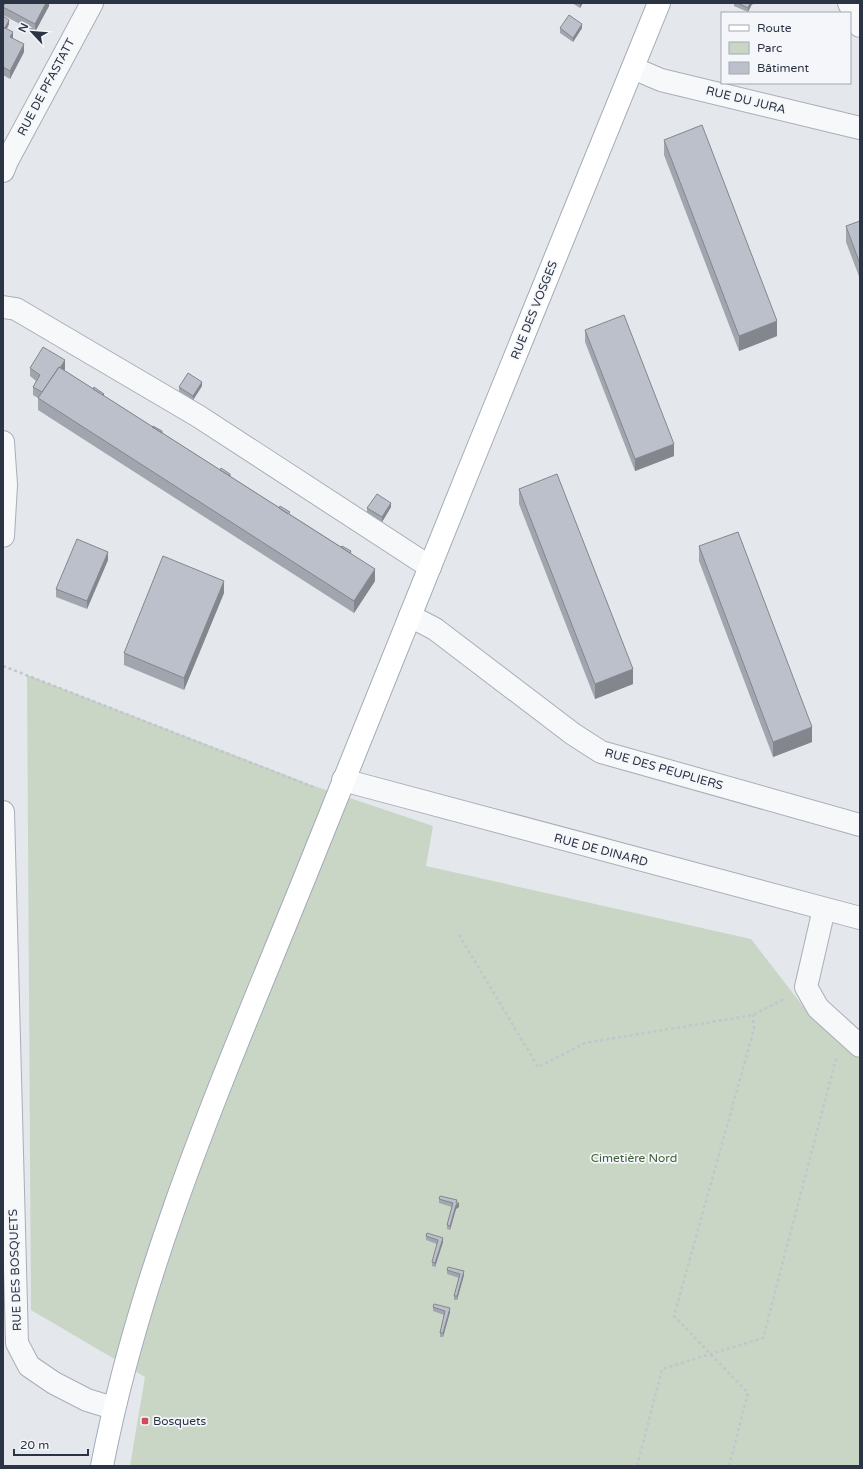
<svg xmlns="http://www.w3.org/2000/svg" width="863" height="1469" font-family="'Varela Round',sans-serif">
<style>
.green{fill:#c9d6c5}
.lines{fill:none;stroke-linecap:round;stroke-linejoin:round}
.minor-casing{stroke:#a9aeb7;stroke-width:24}
.major-casing{stroke:#a3abb8;stroke-width:24}
.path{stroke:#c2c5cb;stroke-width:2.5;stroke-dasharray:3 3;stroke-linecap:butt}
.minor{stroke:#f7f8fa;stroke-width:22}
.major{stroke:#fff;stroke-width:22}
.wall{fill:#a1a5ae}
.shaded-wall{fill:#83868d}
.building{fill:#bbc0ca;stroke:#83868d}
.poi-dot{fill:#d1495b;stroke:#f4f6f9;stroke-width:1.5}
.labels{text-anchor:middle;dominant-baseline:central;stroke-width:3.5;stroke-linejoin:round;paint-order:stroke}
.street-label{font-size:12px;fill:#2b3445;stroke:#f4f6f9}
.park-label{font-size:12px;fill:#3f6138;stroke:#f4f6f9}
.poi-label{font-size:12px;fill:#2b3445;stroke:#f4f6f9;text-anchor:start}
</style>
<rect width="100%" height="100%" fill="#e4e7ec"/>
<!-- green -->
<path class="green" d="M27 675 314 786 433 826 426 866 751 939 809 1014 860 1053V1466H130L145 1377 31 1310Z"/>
<g class="lines">
<!-- minor casing -->
<g class="minor-casing">
<path id="minor" d="M849 3 860 26
M633 68 661 80 860 128
M3 171 7 161 92 3
M3 307 16 309 198 416 430 567
M3 442 6 485 3 536
M410 616 435 629 573 734 601 752 860 825
M343 780 860 918
M3 812 17 1343 29 1366 54 1383 87 1400 113 1408
M824 909 806 987 818 1008 860 1046"/>
</g>
<!-- major casing -->
<g class="major-casing">
<path id="major" d="M102 1466C143 1254 233 1056 313 857 427 572 543 287 659 3"/>
</g>
<!-- path -->
<path class="path" d="M3 666 316 788
M459 935 538 1067 585 1043 753 1015 786 998
M637 1466 662 1369 763 1338 837 1055
M729 1466 748 1393 674 1316 754 1029 753 1015"/>
<!-- minor -->
<use href="#minor" class="minor"/>
<!-- major -->
<use href="#major" class="major"/>
</g>
<!-- wall -->
<path class="wall" d="M3 3H49V6L35 32 3 15Z
M572 3H583L580 8Z
M734 3H754L753 5 752 4 748 12 734 6Z
M3 16 9 24 7 29 13 39 24 52 10 79 3 75Z
M560 28H582L573 42 560 33Z
M664 140 777 336 739 351 664 155Z
M860 221V279L846 242V226Z
M585 330 674 456 635 471 585 342Z
M30 368 65 369 64 370 351 553 375 581 354 613 38 410V398L33 395V387L36 381 30 376Z
M202 386 193 400 179 391V387Z
M519 489 633 684 595 699 519 504Z
M391 507 382 522 367 512V508Z
M699 546 812 742 773 757 699 561Z
M108 560 87 609 56 597V589Z
M224 593 184 690 124 665V653Z
M439 1199 457 1203 459 1207 456 1209 450 1230 447 1229V1225L452 1207 439 1203Z
M426 1236 443 1242 435 1267 432 1266V1262L437 1244 426 1240Z
M447 1270 464 1275 457 1300H454V1296L459 1278 447 1274Z
M433 1307 450 1312 443 1337H440V1333L444 1315 433 1311Z"/>
<!-- shaded-wall -->
<path class="shaded-wall" d="M46 3H49V6L35 32V24Z
M580 3H583L580 8Z
M750 3H752V4L748 12V8Z
M9 20V24L3 36V31Z
M582 24V28L573 42V38Z
M13 32V41L10 37Z
M24 44V52L10 79V71Z
M777 321V336L739 351V336Z
M65 360V369L44 402V394Z
M202 382V386L193 400V396Z
M674 444V456L635 471V459Z
M391 503V507L382 522V517Z
M108 552V560L87 609V601Z
M375 569V581L354 613V601Z
M224 581V593L184 690V678Z
M633 669V684L595 699V684Z
M812 727V742L773 757V742Z
M457 1200V1204L459 1203V1207L456 1209 450 1230V1226Z
M443 1238V1242L435 1267V1263Z
M464 1271V1275L457 1300V1296Z
M450 1308V1312L443 1337V1333Z"/>
<!-- building -->
<path class="building" d="M5 3H46L35 24 3 7Z
M738 3H750L748 8Z
M569 15 582 24 573 38 560 28Z
M3 16 9 20 5 28 3 27Z
M3 27 13 32 10 37 24 44 10 71 3 67Z
M702 125 777 321 739 336 664 140Z
M860 221V264L846 226Z
M624 315 674 444 635 459 585 330Z
M43 347 65 360 60 368 59 367 42 392 33 387 40 375 30 368Z
M59 367 375 569 354 601 38 398Z
M188 373 202 382 193 396 179 387Z
M94 387 104 394 103 395 93 389Z
M153 426 162 431V433L152 427Z
M221 468 230 474V476L220 470Z
M557 474 633 669 595 684 519 489Z
M377 494 391 503 382 517 367 508Z
M280 506 290 512 288 514 279 508Z
M738 532 812 727 773 742 699 546Z
M77 539 108 552 87 601 56 589Z
M342 546 351 551 350 553 341 547Z
M163 556 224 581 184 678 124 653Z
M440 1196 457 1200 456 1203H459L456 1205 450 1226 447 1225 453 1203 439 1199Z
M427 1233 443 1238 435 1263 432 1262 438 1240 426 1236Z
M448 1267 464 1271 457 1296H454L460 1274 447 1270Z
M434 1304 450 1308 443 1333H440L445 1311 433 1307Z"/>
<!-- markers -->
<rect class="poi-dot" x="141" y="1417" width="8" height="8" rx="2"/>
<g class="labels">
<!-- street labels -->
<g class="street-label">
<text transform="translate(46 87) rotate(-62)">RUE DE PFASTATT</text>
<text transform="translate(746 100) rotate(14)">RUE DU JURA</text>
<text transform="translate(534 310) rotate(-68)">RUE DES VOSGES</text>
<text transform="translate(664 769) rotate(16)">RUE DES PEUPLIERS</text>
<text transform="translate(601 850) rotate(15)">RUE DE DINARD</text>
<text transform="translate(15 1270) rotate(-92)">RUE DES BOSQUETS</text>
</g>
<!-- park labels -->
<g class="park-label">
<text x="634" y="1158">Cimetière Nord</text>
</g>
<!-- poi labels -->
<g class="poi-label">
<text x="153" y="1421">Bosquets</text>
</g>
</g>
<!-- border -->
<rect width="863" height="1469" fill="none" stroke="#2b3445" stroke-width="8"/>
<!-- legend -->
<rect x="721" y="12" width="130" height="72" fill="#f4f6f9" stroke="#a4a8b1"/>
<rect x="729" y="25" width="20" height="6" fill="#ffffff" stroke="#a4a8b1"/>
<text x="757" y="32" font-size="12" fill="#2b3445">Route</text>
<rect x="729" y="42" width="20" height="12" fill="#c9d6c5" stroke="#a4a8b1"/>
<text x="757" y="52" font-size="12" fill="#2b3445">Parc</text>
<rect x="729" y="62" width="20" height="12" fill="#bbc0ca" stroke="#a4a8b1"/>
<text x="757" y="72" font-size="12" fill="#2b3445">Bâtiment</text>
<!-- north arrow -->
<g transform="translate(32 32) rotate(296)" stroke="#f4f6f9" stroke-width="3" paint-order="stroke">
<path d="M0-3L7 15L0 10L-7 15Z" fill="#2b3445"/>
<text y="-6" font-size="11" font-weight="bold" text-anchor="middle" fill="#2b3445">N</text>
</g>
<!-- scale -->
<path d="M14 1449v6h74v-6" fill="none" stroke="#2b3445" stroke-width="2"/>
<text x="20" y="1449" font-size="12" fill="#2b3445" stroke="#f4f6f9" stroke-width="3" paint-order="stroke">20 m</text>
</svg>
